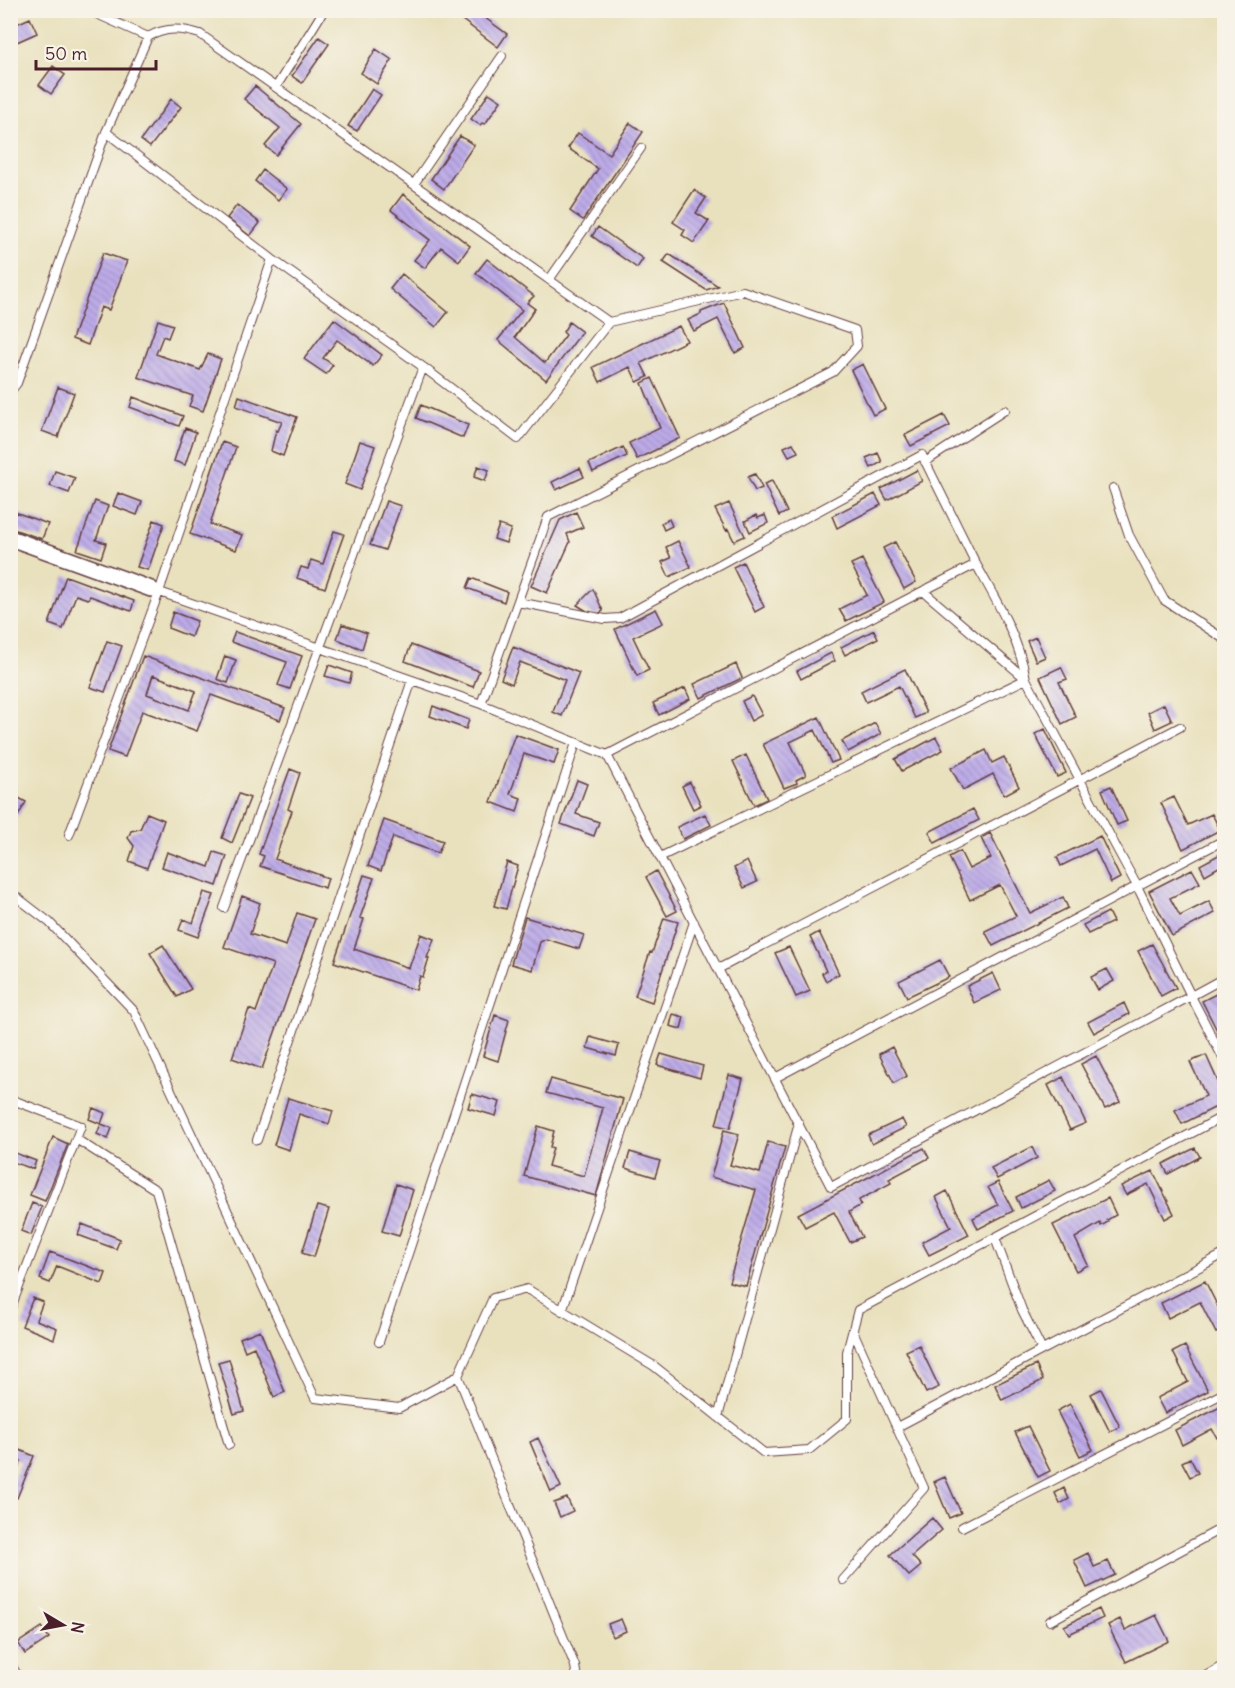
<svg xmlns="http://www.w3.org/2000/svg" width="1235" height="1688" font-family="Delius,sans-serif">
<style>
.building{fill:url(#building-back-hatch);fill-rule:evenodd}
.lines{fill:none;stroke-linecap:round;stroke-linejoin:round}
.lane-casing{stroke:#623c41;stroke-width:10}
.street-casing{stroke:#623c41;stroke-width:18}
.lane{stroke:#fff;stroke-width:8}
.street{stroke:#fff;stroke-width:15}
</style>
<defs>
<pattern id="building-back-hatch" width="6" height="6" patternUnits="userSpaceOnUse" patternTransform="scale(1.5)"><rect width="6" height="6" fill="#bdace9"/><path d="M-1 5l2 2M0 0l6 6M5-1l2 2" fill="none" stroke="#9c8bbd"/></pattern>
</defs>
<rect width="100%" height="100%" fill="#f7f3e8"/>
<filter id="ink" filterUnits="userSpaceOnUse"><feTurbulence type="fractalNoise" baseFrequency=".0167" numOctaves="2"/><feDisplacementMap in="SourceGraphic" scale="12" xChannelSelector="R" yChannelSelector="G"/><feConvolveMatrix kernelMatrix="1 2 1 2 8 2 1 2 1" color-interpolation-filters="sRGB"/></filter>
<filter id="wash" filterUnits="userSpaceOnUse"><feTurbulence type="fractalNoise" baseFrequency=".008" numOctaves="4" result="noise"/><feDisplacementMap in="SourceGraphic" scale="24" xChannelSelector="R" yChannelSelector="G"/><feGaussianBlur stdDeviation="1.35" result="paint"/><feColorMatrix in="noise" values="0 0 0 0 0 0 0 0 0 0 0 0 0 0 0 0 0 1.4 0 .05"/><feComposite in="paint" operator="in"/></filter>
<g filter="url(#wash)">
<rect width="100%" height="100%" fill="#e9e1be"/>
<g id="blocks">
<!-- building -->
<path class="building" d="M449 10H474L507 34 498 47Z
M30 18 37 33 10 45V27Z
M319 37 329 44 302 83 292 76Z
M376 49 392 60 377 84 361 73Z
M53 66 65 75 51 94 39 85Z
M255 86 301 124 276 155 265 146 280 128 244 99Z
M372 89 381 95 357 131 348 126Z
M489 93 501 101 485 124 482 123 480 125 471 119Z
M171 99 181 107 150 147 141 140Z
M630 123 643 132 583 220 570 211 598 169 568 148 578 133 609 154Z
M460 136 474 145 444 189 431 179Z
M263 170 287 189 278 200 255 181Z
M694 190 706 198 696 213 709 221 694 243 682 235 685 230 673 222Z
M403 194 470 246 459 261 441 247 425 268 414 260 430 240 391 210Z
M237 205 260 223 250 236 227 218Z
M598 227 643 259 637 268 592 236Z
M103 253 127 261 109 310 101 307 88 345 72 339Z
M669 254 718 286 706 290 663 262Z
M487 259 534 296 527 303 535 309 515 337 545 363 566 335 563 332 569 322 582 332 546 380 498 340 522 310 476 273Z
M402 274 448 312 436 327 390 289Z
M724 303 745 348 735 353 718 319 694 331 688 320 701 314V312Z
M334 319 382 355 373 366 337 340 323 358 333 365 326 374 304 359Z
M158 320 173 325 168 338 163 336 156 354 200 370 208 354 221 359 203 411 189 406 193 396 138 377Z
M679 326 687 341 641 363 648 377 637 382 630 367 600 382 593 367Z
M863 364 885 409 873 415 851 370Z
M652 378 680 438 637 459 629 443 660 428 642 383Z
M58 387 74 393 58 437 42 431Z
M239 396 297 417 283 456 271 451 276 430 278 431 282 422 236 406Z
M133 397 183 416 179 426 130 407Z
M421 405 468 425 463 438 416 418Z
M944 415 950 426 911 446 905 435Z
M185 428 196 432 185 465 174 461Z
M360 441 375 446 360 490 345 484Z
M222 442 236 447 210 524 242 535 236 550 190 534Z
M793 443 798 452 789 456 784 447Z
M623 447 627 456 593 472 589 463Z
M878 453 882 462 871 468 866 458Z
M478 466 489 470 485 481 474 477Z
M580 468 584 477 556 490 552 482Z
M917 470 922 481 887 500 881 489Z
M55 471 75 478 69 493 50 486Z
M755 474 762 488 755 491 748 477Z
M772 481 787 512 779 516 764 484Z
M118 493 142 502 137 515 113 506Z
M875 494 881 505 837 528 832 516Z
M95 501 108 506 96 540 106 543 101 558 77 550Z
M386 501 401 506 385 550 370 545Z
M729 503 745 536 734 541 728 529 726 530 715 509Z
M15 512 48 524 42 539 10 528Z
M576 512 583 527 567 534 570 542 547 593 531 586 560 520Z
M756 515 758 518 765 515 768 523 750 532 745 521Z
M669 519 672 526 664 530 661 523Z
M154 520 164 524 148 570 137 567Z
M499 525 511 529 506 543 494 539Z
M334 531 344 534 325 588 297 578 301 567 308 569 311 560 323 564Z
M678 541 691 567 669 577 662 562 671 558 666 547Z
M895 542 916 582 904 589 883 548Z
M862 559 884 602 846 621 839 609 867 595 851 564Z
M743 562 764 607 755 612 733 567Z
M66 576 134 601 131 611 90 596 88 599 76 595 63 629 49 624Z
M471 578 507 592 504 602 467 588Z
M593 589 603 611 595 616 577 605Z
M656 609 663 623 633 637 649 670 637 676 615 629Z
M173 612 197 621 191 637 168 628Z
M342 624 367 633 362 649 337 639Z
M874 630 878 638 845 655 841 647Z
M235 632 302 656 290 689 278 685 287 662 231 642Z
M1036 637 1045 657 1036 661 1027 641Z
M107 641 122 646 105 692 90 687Z
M411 645 479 671 473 687 405 661Z
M513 647 579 673 562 716 553 712 565 680 520 662 512 684 501 679Z
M831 653 835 661 801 679 797 671Z
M143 656 285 708 280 720 211 695 197 731 142 711 125 757 108 751ZM153 675 196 691 189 710 147 694Z
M225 656 236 660 228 683 217 679Z
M736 664 742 678 701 698 694 684Z
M329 665 352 673 349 683 325 676Z
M1061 667 1067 679 1059 682 1076 717 1062 724 1040 677Z
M905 669 926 713 915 718 899 686 866 702 861 691Z
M685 688 690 699 659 715 653 703Z
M752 696 762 715 751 721 742 701Z
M1164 704 1172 721 1155 729 1148 712Z
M433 706 469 720 466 729 430 716Z
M819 717 839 760 831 763 815 730 790 742 806 775 796 780 797 783 784 788 763 744Z
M875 723 881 734 848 752 842 741Z
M1045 729 1066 773 1057 777 1035 734Z
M515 734 559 750 554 764 524 754 510 794 521 798 517 812 491 802Z
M936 737 943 750 902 771 895 759Z
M986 750 992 763 1004 757 1019 787 1004 795 993 774 963 790 951 768Z
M746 755 767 799 754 805 733 761Z
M290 769 300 773 288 809 292 811 275 859 328 878 325 888 260 866 264 856 259 854Z
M577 780 587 784 576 814 599 822 594 836 561 824Z
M690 782 701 805 693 809 682 786Z
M1111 786 1127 821 1117 825 1102 790Z
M10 793 26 802 18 816 10 812Z
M239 794 250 798 232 843 222 838Z
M1174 797 1188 825 1212 814 1220 830 1183 849 1161 803Z
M973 809 979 820 935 843 929 832Z
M147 813 164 820 147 868 129 861 134 846 128 838 131 831 140 829Z
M705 814 711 825 683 839 677 827Z
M384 820 443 841 438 853 393 837 381 871 368 866Z
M990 833 1030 913 1063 897 1068 908 993 946 985 931 1016 916 1000 885 970 900 949 857 960 851 969 869 991 858 981 838Z
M1100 836 1120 878 1111 883 1095 849 1061 866 1057 857Z
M167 852 209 867 214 852 227 856 217 886 162 867Z
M1224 852V864L1205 875 1200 865Z
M747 861 757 882 744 888 734 868Z
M507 862 518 866 506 909 494 906Z
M1192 869 1200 883 1170 898 1180 916 1209 901 1215 913 1172 936 1149 891Z
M656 871 677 911 667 916 646 877Z
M364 875 374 878 360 918 364 919 354 949 409 968 421 934 434 939 427 958H429L423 977 420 976 416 990 334 962Z
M204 892 214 895 198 937 179 930 183 919 193 923Z
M242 896 260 903 250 934 286 946 297 913 315 919 262 1069 232 1058 249 1009 256 1012 273 964 224 947Z
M1108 912 1113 922 1088 934 1083 925Z
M525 917 584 935 579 949 546 939 540 942 532 970 511 964Z
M664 918 678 922 652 1002 635 996 650 952 652 953Z
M819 932 839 974 826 981 822 973 826 971 810 937Z
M1152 944 1176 988 1161 996 1138 951Z
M163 945 191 989 177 997 150 953Z
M789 947 810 991 796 997 775 953Z
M940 960 949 977 907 997 899 981Z
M1107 969 1114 981 1098 990 1091 977Z
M993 973 1001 990 974 1003 967 986Z
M1224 990 1223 1008 1224 1044 1202 1001Z
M1124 1003 1129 1014 1094 1033 1088 1022Z
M673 1014 684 1017 681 1029 670 1026Z
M495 1015 509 1020 498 1061 483 1056Z
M590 1037 619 1045 616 1056 587 1048Z
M892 1047 907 1076 894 1083 879 1054Z
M661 1054 703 1066 700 1078 657 1065Z
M1206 1055 1224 1095V1103L1182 1124 1175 1110 1206 1096 1190 1062Z
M1096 1056 1120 1102 1105 1109 1081 1064Z
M729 1075 743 1079 730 1128 716 1125Z
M1063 1077 1086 1123 1070 1130 1048 1085Z
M551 1079 623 1099 596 1196 524 1176 538 1126 554 1131 550 1147 553 1148 548 1166 584 1176 603 1108 546 1093Z
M472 1094 500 1102 496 1116 468 1108Z
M288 1098 333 1111 329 1124 299 1114 289 1150 274 1145Z
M93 1108 105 1113 101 1124 89 1119Z
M902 1119 906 1127 872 1144 868 1135Z
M101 1124 112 1128 108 1139 97 1134Z
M724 1130 739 1134 730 1165 760 1173 768 1142 785 1147 746 1286 729 1282 756 1190 711 1177Z
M53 1137 68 1144 45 1201 30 1195Z
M1032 1147 1037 1158 997 1179 991 1168Z
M924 1148 929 1158 889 1179 891 1183 859 1200 861 1205 849 1212 862 1237 850 1242 834 1212 805 1227 798 1214Z
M1195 1148 1200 1157 1168 1174 1163 1164Z
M10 1151 36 1161 33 1169 10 1161Z
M630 1152 660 1161 655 1177 625 1168Z
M1153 1171 1174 1214 1165 1219 1148 1184 1126 1195 1121 1186Z
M1049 1180 1055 1191 1021 1208 1016 1197Z
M998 1182 1013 1211 978 1229 973 1218 998 1205 988 1187Z
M396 1184 413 1190 399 1236 382 1231Z
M947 1191 969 1235 929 1255 922 1242 951 1227 936 1197Z
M1108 1198 1116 1215 1107 1220 1108 1222 1101 1226 1100 1223 1075 1238 1088 1265 1076 1271 1053 1225Z
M32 1203 42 1207 31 1235 21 1231Z
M317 1206 329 1209 314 1257 302 1253Z
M82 1224 120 1239 116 1249 78 1235Z
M50 1252 106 1273 102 1284 57 1266 50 1283 40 1279Z
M1205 1281 1224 1319V1329L1216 1333 1200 1302 1168 1318 1161 1303Z
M33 1298 43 1302 36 1320 57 1328 54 1339 22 1326Z
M260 1330 285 1392 274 1397 254 1347 245 1351 240 1338Z
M919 1345 939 1387 926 1393 906 1351Z
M1185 1346 1208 1391 1165 1413 1157 1398 1188 1382 1173 1352Z
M229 1359 244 1411 234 1414 218 1362Z
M1036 1365 1043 1380 1002 1400 995 1385Z
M1101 1389 1120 1427 1110 1432 1091 1394Z
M1070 1404 1093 1450 1080 1456 1057 1411Z
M1224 1405V1418L1222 1419 1224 1424V1434L1217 1438 1212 1429 1182 1445 1175 1430Z
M1028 1426 1050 1471 1038 1477 1015 1432Z
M538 1438 561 1487 551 1492 530 1442Z
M10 1446 34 1456 17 1498 10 1495V1486L21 1461 10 1457Z
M1190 1458 1198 1473 1190 1477 1182 1462Z
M945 1477 961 1513 949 1518 934 1482Z
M1064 1488 1069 1499 1060 1504 1055 1493Z
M567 1498 573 1511 560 1517 554 1503Z
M932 1518 942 1530 912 1556 921 1566 909 1576 890 1555Z
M1088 1553 1094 1567 1108 1561 1115 1575 1087 1588 1074 1560Z
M1099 1609 1103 1618 1069 1634 1064 1626Z
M1156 1615 1169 1641 1126 1662 1108 1625 1120 1619 1125 1630Z
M621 1619 626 1631 613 1637 608 1624Z
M42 1627 49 1638 25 1654 18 1643Z"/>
</g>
</g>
<g filter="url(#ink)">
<use href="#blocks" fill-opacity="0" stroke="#623c41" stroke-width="1.5"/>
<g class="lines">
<!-- lane casing -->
<g class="lane-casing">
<path id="lane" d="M88 10 148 37
M276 87 324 10
M106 132 272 259 423 367 518 439 609 322
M414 184 502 56
M549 280 641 148
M10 392 17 383 106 132 148 37C166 27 181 28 200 34L609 322 743 291 855 330 857 346 833 372 548 517 481 704 151 589
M925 462 1005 410
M1113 488 1129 535 1164 600 1224 639
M518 602 605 619 620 618 922 455 976 564 923 591
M481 704 607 755 831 1187 1191 996 1137 886 1026 679 923 591 607 755
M69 835 159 592 272 259
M660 857 1026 679C1019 638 996 600 976 564
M10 892 49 922 134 1011 315 1398 399 1408 458 1376 493 1298 527 1289 654 1366 764 1453 809 1450 847 1419V1352L858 1310 1224 1116
M224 908 423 367
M718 969 1180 727
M1224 978 1191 996 1224 1060
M775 1078 1224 840
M10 1099 81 1126 10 1310
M76 1139 156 1190 229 1445
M257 1140 412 680
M995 1238 1022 1310 1042 1350
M562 1311 694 922
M379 1342 576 743
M458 1376 575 1666 577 1678
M718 1417 799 1123
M897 1427 1224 1254
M962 1527 1224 1393
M843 1580 924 1488 853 1331
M1050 1621 1224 1527
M10 1663 19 1678
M1202 1678 1224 1665"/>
</g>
<!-- street casing -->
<g class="street-casing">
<path id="street" d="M10 538 151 589"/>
</g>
<!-- lane -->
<use href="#lane" class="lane"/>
<!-- street -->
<use href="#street" class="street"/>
</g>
</g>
<!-- margin -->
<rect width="1235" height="1688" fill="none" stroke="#f7f3e8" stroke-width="36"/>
<!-- north arrow -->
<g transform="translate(63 1625) rotate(100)" stroke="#f7f3e8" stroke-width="4.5" paint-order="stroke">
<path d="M0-4.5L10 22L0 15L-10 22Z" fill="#4a1f2b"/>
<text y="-9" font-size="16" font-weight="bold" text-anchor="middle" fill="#4a1f2b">N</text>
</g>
<!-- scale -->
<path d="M36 60v9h120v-9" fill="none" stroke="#4a1f2b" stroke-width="3"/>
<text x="45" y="60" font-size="18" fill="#4a1f2b" stroke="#f7f3e8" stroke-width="4.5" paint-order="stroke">50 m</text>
</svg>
